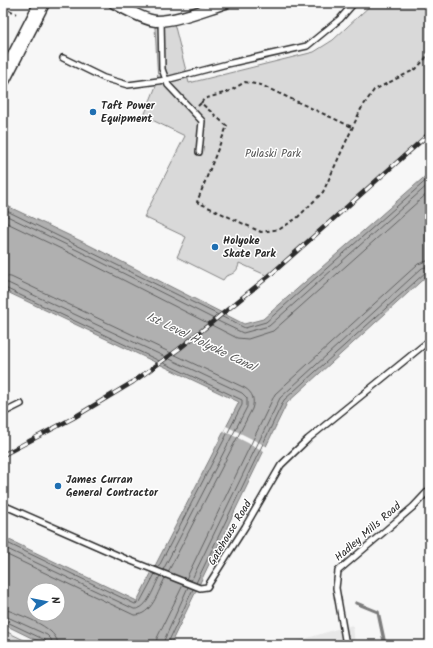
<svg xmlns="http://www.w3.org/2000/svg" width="433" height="648" font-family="Kalam,sans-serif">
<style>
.built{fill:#e8e8e8}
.green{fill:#d9d9d9;stroke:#828282}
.water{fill:#b0b0b0;stroke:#7b7b7b;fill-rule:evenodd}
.pier{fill:#f7f7f7}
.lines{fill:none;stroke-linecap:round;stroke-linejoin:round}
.shore{stroke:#606060;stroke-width:1}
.stream{stroke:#7b7b7b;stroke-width:3.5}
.lane-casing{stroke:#2b2b2b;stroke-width:8}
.street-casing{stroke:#2b2b2b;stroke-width:13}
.secondary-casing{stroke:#2b2b2b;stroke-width:17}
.path{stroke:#2b2b2b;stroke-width:2;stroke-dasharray:4 3;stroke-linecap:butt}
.lane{stroke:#fff;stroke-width:5}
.street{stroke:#fff;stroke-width:10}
.secondary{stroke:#fff;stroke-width:14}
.rail-casing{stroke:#2b2b2b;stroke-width:4.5}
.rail{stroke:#fff;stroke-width:3;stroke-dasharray:9;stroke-linecap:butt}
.poi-dot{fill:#1f6fb2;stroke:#fff;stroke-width:1.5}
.labels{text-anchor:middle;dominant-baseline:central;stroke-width:3;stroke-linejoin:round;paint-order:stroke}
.poi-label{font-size:11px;font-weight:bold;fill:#2b2b2b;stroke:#fff;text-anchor:start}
.park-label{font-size:11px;fill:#565656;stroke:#fff}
.street-label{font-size:11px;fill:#2b2b2b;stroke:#fff}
.water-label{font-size:12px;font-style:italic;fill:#5a5a5a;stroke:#fff}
</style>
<rect width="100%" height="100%" fill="#f7f7f7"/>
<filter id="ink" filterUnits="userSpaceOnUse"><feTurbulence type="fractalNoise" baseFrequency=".025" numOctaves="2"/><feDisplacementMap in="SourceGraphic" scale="8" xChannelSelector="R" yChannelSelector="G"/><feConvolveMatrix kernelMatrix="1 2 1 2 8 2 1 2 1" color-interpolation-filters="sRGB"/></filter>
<g filter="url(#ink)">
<!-- built -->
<path class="built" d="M353 625 355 645H285L340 628Z"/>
<!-- green -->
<path class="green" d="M373 3H430V133L268 276 239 263C238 271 234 274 226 276L223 280 177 257 186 237 144 217 185 136 144 116 158 81 155 27 174 23 189 83 314 52 333 40Z
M3 630 30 643 33 645H3Z"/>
<!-- water -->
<path class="water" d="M430 172V273L287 403 170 645H46L3 624V537L137 601 239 402 3 290V204L83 242 244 324 263 319ZM34 590H58V614H34Z"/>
<!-- pier -->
<path class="pier" d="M226 426 268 447 266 452 224 431Z"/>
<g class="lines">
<!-- shore -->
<path class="shore" d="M3 209 245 328 266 322 430 177
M3 214 79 251 222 323 243 333 269 326 430 183
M3 221 76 256 237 338 248 339 273 331 430 191
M3 276 11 277 245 388C253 393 255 400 252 409L168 572
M3 282 8 283 242 393 247 398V407L163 570
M3 287 242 400V405L158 568
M3 541 135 604 140 602 155 574
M3 547 134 609C148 610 154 586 160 576
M3 553 134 615C152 616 158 591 165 578
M186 579 275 394 418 264 430 260
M191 581 280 398 422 268 430 266
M196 583 284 400 426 272 430 271
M3 609 10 611C25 617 58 628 58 645
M3 615 47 635 51 639 52 645
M3 620 45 640 47 645
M156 645 157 638 183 585
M162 645 188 587
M167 645 193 589"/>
<!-- stream -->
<path class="stream" d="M356 603 378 612 385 645"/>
<!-- lane casing -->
<g class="lane-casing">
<path id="lane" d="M63 58 104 78 128 85 166 80 162 69 161 20
M199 152 202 121 168 85 166 80 227 64 307 46 340 19 354 3
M3 413 21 404
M3 505 126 559 200 588 207 587 245 527 281 465 308 439 430 340
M346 645 336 588 338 571 413 507 430 489"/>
</g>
<!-- street casing -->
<g class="street-casing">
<path id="street" d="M114 3C125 9 144 20 156 21 177 21 206 9 226 3"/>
</g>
<!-- secondary casing -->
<g class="secondary-casing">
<path id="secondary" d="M3 79 42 3"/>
</g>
<!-- path -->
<path class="path" d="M3 7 17 14
M201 103 204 99 230 91 245 82 261 85 352 127
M198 106 201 103 227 126 197 202 261 232 280 229 297 218 323 192 361 109 374 90 416 69 425 59 430 46"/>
<!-- lane -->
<use href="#lane" class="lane"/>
<!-- street -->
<use href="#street" class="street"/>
<!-- secondary -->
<use href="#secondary" class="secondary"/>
<!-- rail casing -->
<g class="rail-casing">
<path id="rail" d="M3 455 73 418 133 382 179 349 269 276 430 133"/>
</g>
<!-- rail -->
<use href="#rail" class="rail"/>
</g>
</g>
<!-- markers -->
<g class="poi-dot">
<circle cx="93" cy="112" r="4"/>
<circle cx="215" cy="247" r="4"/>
<circle cx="58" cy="486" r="4"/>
</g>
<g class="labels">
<!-- poi labels -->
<g class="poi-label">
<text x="101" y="106">Taft Power<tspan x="101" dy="13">Equipment</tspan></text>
<text x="223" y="241">Holyoke<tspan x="223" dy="13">Skate Park</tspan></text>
<text x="66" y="480">James Curran<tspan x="66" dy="13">General Contractor</tspan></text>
</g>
<!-- park labels -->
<g class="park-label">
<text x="273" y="154">Pulaski Park</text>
</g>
<!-- street labels -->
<g class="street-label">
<text transform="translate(368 532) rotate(-41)">Hadley Mills Road</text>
<text transform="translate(230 533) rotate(-59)">Gatehouse Road</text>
</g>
<!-- water labels -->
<g class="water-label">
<text transform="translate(201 342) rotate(26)">1st Level Holyoke Canal</text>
</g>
</g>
<!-- margin -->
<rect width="433" height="648" fill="none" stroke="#fff" stroke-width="16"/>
<rect x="8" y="8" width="417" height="632" fill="none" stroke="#2b2b2b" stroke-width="1.5" filter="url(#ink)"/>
<!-- north arrow -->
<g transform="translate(46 602) rotate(80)"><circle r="19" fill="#ffffff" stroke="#aaaaaa"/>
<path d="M0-3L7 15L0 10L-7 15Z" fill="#1f6fb2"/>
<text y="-6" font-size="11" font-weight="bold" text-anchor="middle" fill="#2b2b2b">N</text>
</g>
</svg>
